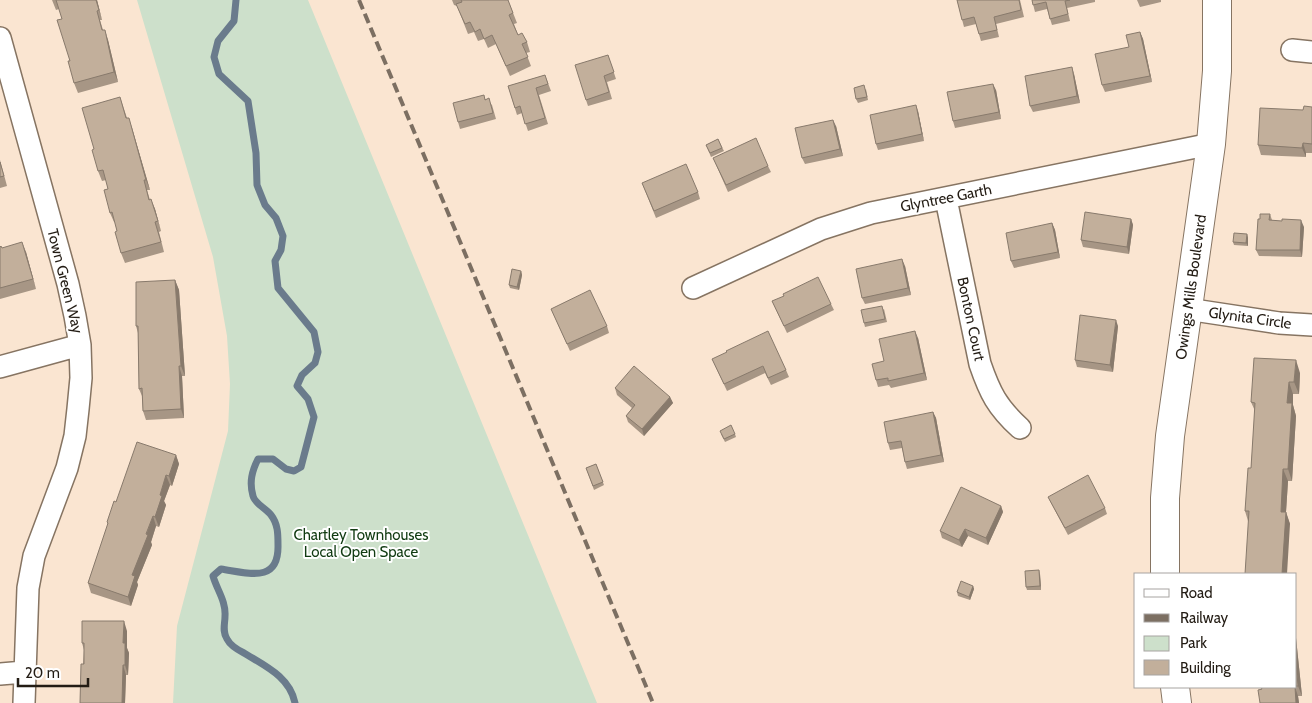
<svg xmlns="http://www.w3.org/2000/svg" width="1312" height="703" font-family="Cabin,sans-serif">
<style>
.green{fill:#cde0cb}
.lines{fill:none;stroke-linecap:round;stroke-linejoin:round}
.stream{stroke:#6a7b8c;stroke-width:7}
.street-casing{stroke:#867462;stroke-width:24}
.secondary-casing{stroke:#867462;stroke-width:30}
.street{stroke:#fff;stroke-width:21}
.secondary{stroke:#fff;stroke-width:28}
.rail{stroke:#7c6f62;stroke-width:4;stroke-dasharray:10 5;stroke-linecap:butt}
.wall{fill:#a79685}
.shaded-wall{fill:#887a6c}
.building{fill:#c2af9b;stroke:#887a6c}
.labels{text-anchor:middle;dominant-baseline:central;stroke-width:4;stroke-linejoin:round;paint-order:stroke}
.street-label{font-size:15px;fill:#231c14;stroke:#fff}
.park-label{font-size:15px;fill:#113b12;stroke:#fff}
</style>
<rect width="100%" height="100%" fill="#fae5d1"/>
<!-- green -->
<path class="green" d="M137 0H308L597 703H173L177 626 228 431 230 384 227 336 213 257Z"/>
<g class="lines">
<!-- stream -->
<path class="stream" d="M236 0 234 21 218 41 214 57 219 74 248 101 256 153 257 185 265 205 276 218 283 236 281 250 275 261 278 288 314 332 318 352 315 363 302 375 297 386 308 399 314 417 301 467 294 471 286 469 273 459H258C252 471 249 482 253 496 255 504 266 508 271 515 278 524 278 534 278 545 279 584 248 573 221 569L213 576C217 590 226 601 225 616 225 624 222 631 227 639 230 645 238 650 244 653 265 666 290 677 295 703"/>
<!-- street casing -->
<g class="street-casing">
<path id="street" d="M0 38 68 284 75 316 80 345 81 378 78 409 75 436 67 468 34 556 28 588 24 703
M1292 50 1312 52
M946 199 980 364C990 393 997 407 1020 428
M693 288 821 229 871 213 1211 144
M1187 309 1279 323 1312 325
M0 367 80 345
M0 674 24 672"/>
</g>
<!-- secondary casing -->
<g class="secondary-casing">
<path id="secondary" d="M1165 574V498L1170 436 1211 144 1217 71V0
M1175 687 1177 703"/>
</g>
<!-- street -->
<use href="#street" class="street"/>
<!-- secondary -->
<use href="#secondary" class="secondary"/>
<!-- rail -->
<path class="rail" d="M359 0 653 703"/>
</g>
<!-- wall -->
<path class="wall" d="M52 0H97L102 20H100L103 30 108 40 118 82 78 93 74 83 62 19 59 9 56 10Z
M452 0H508L517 23 514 24 518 35 527 42 530 52 526 53 531 66 510 76 496 44 488 48 484 39 478 41 474 32 468 34 457 6 454 5Z
M957 0H1020L1024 17 996 24 999 37 981 41 976 24 964 27Z
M1032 0H1095V2L1067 8 1070 21 1052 25 1047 9 1035 12Z
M1137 0H1161V2L1140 7Z
M1140 32 1143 39 1152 82 1105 92 1102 85 1129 47Z
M608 55 616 79 607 82 612 99 588 106 586 100Z
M1074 74 1080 103 1033 112 1030 106Z
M545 75 551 91 539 95 548 124 528 131 522 113 517 115 508 86Z
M866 89 868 100 858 103 856 99Z
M996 90 1001 119 955 128 953 121Z
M120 97 127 118 132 128 150 190H147L150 200 155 209 161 231 159 232 164 252 125 263 121 253 117 231 115 222H114L110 213 108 189 106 180 102 181 98 171 94 149Z
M486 99 492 105 496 119 460 129 458 122Z
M1312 107V153H1306V157L1261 155 1258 145 1303 110Z
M918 111 924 141 878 150 876 144Z
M836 126 843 156 805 164 802 158Z
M718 139 724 151 711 157 706 145Z
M713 158 768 166 771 172 728 192Z
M0 160 7 186 0 188Z
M642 183 698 192 700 199 656 218Z
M1270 214 1272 220 1304 227 1302 257 1259 256 1256 250 1260 219Z
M1131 219 1133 225 1129 254 1083 247 1081 240Z
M1052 223 1055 230 1060 258 1014 268 1011 261Z
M1247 234 1248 238V246L1234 245 1233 242Z
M0 247 2 248 26 252 36 289 0 299Z
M905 266 911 295 865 304 862 298Z
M521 271 522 275 519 290 510 288 509 285Z
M175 280 179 290 185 376H182L184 418 146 420 143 411 142 396 139 389 138 333 136 326Z
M772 301 831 304 834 310 787 333Z
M551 309 607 326 609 333 570 351Z
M884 309 887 322 865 327 864 323Z
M1118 326 1113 372 1077 367 1075 360Z
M918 338 927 380 891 388 889 385 878 387 876 380 884 361Z
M712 359 786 370 789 377 771 385 765 373 727 391Z
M1300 373 1299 394H1293V405L1296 416 1292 481H1288L1286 512 1290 524 1248 521 1245 511 1251 468 1255 411 1251 402Z
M615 388 670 397 673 403 644 436 628 422 626 416 632 408 617 395Z
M933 412 936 418 944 462 907 469 905 462 902 448 890 450 888 443Z
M721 434H735L736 437 725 442Z
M176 455 179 464 172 486 170 485 164 501 166 505 159 527 156 526 151 542 152 545 137 582 138 585 131 606 91 593 88 583 108 525 107 522 116 502Z
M596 464 604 485 594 490 586 468Z
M1048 497 1105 508 1107 514 1068 535 1051 503Z
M1001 506 1003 512 988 545 968 536 962 547 942 538 940 531Z
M1040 574 1041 590H1027L1026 587Z
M973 586 974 589 970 600 958 596 957 592Z
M127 631V648L129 653 128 675H126L125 703H80L84 650 82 643Z
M1296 638 1302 696H1298L1299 703H1260L1261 687H1296Z"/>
<!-- shaded-wall -->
<path class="shaded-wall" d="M96 0H97L102 20Z
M105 30 108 40 118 82 114 72Z
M1140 32 1143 39 1152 82 1150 76Z
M1072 67 1074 74 1080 103 1077 96Z
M993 84 996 90 1001 119 999 112Z
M916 105 918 111 924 141 922 134Z
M129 118 132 128 150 190 146 180Z
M833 120 836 126 843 156 840 149Z
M1303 143 1306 153V157L1302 148Z
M151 199 155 209 161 231 158 221Z
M1131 219 1133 225 1129 254 1127 247Z
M1301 220 1304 227 1302 257 1300 250Z
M1052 223 1055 230 1060 258 1058 252Z
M1247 234 1248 238V246L1246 243Z
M22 242 26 252 36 289 33 279Z
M902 259 905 266 911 295 908 288Z
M521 271 522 275 519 290 517 287Z
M175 280 179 290 185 376 181 366Z
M1116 320 1118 326 1113 372 1110 365Z
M915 331 918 338 927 380 924 373Z
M1296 360 1300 373 1299 394 1294 382Z
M179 366 182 376 184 418 181 409Z
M1289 382 1293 394V405L1296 416 1292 481 1288 469 1287 403Z
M670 397 673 403 644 436 642 429Z
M933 412 936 418 944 462 941 455Z
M176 455 179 464 172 486 169 476Z
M1283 469 1288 481 1286 512 1290 524 1287 574H1282L1281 512Z
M166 475 170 485 164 501 166 505 159 527 155 517 160 495Z
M1001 506 1003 512 988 545 986 538Z
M153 516 156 526 151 542 152 545 137 582 138 585 131 606 128 597 132 575Z
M965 529 968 536 962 547 959 540Z
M1039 570 1040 574 1041 590 1040 586Z
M973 586 974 589 970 600 969 597Z
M124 621 127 631V648L129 653 128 675 125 665 123 643Z
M1296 638 1302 696 1298 686 1296 662Z
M123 665 126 675 125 703H122Z
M1295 687 1298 696 1299 703H1296Z"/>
<!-- building -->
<path class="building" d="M56 0H96L99 10 97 11 102 30H105L114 72 74 83 68 61H70L57 20 62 19Z
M461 0H508L513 13 509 15 518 35 522 33 527 42 522 44 528 57 506 66 492 35 484 39 480 29 475 32 470 22 465 24 456 4 462 2Z
M957 0H1019L1021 10 994 17 997 30 979 34 974 17 962 20Z
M1032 0H1070L1065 1 1068 14 1050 19 1046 2 1033 5Z
M1140 32 1150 76 1102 85 1095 54 1129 47 1126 35Z
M608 55 614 72 604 76 609 92 586 100 575 65Z
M1072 67 1077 96 1030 106 1025 76Z
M545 75 548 84 536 88 545 118 525 124 520 106 515 108 508 86Z
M993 84 999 112 953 121 947 92Z
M864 85 867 97 856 99 854 88Z
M484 95 485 100 489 98 493 113 458 122 453 103Z
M120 97 126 118H129L146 180H144L149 200 151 199 158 221 155 222 161 242 121 253 115 232 117 231 112 212 110 213 104 190 108 189 103 170 98 171 92 150 94 149 82 108Z
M916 105 922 134 876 144 870 115Z
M1304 106 1312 107V144L1303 143 1302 148 1258 145 1260 108 1303 110Z
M833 120 840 149 802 158 795 128Z
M756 138 768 166 726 185 713 158Z
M718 139 722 148 710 153 706 145Z
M0 162 4 176 0 177Z
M686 164 698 192 654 211 642 183Z
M1085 212 1131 219 1127 247 1081 240Z
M1260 214H1270L1269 220 1282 221V219L1301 220 1300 250H1256L1258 219H1260Z
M1052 223 1058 252 1011 261 1006 233Z
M1234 233 1247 234 1246 243 1233 242Z
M22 242 33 279 0 288V247L1 246 2 248Z
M902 259 908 288 862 298 856 269Z
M512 269 521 271 517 287 509 285Z
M818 277 831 304 784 326 772 301 784 296 783 294Z
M175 280 181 366H179L181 409 143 411 142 388 139 389 138 326H136V282Z
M590 290 607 326 567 344 551 309Z
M882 306 885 319 864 323 861 310Z
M1080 315 1116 320 1110 365 1075 360Z
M768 331 786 370 768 378 763 366 724 384 712 359 727 352 726 351Z
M915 331 924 373 888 381V378L876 380 872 364 884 361 879 339Z
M1254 358 1296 360 1294 382H1289L1287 403H1292L1288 469H1283L1281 512H1286L1282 574H1245L1249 511H1245L1248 468H1251L1255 403 1251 402Z
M634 366 670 397 642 429 626 416 635 405 615 388Z
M933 412 941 455 905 462 901 441 888 443 884 422Z
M731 425 735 434 724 439 720 431Z
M137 442 176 455 169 476 166 475 160 495 162 496 155 517 153 516 146 534 148 535 132 575 135 576 128 597 88 583 108 523 107 522 114 501 116 502Z
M596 464 603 482 593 486 586 468Z
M1088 475 1105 508 1065 528 1048 497Z
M961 487 1001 506 986 538 965 529 959 540 940 531Z
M1039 570 1040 586 1026 587 1025 571Z
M961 581 973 586 969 597 957 592Z
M82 621H124L123 643H125V665H123L122 703H80L81 664H84V643H82Z
M1296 662 1298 686H1296Z
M1261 687H1295L1296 703H1260L1258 690 1262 689Z"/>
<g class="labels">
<!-- street labels -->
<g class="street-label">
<text transform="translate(946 198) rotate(-11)">Glyntree Garth</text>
<text transform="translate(65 281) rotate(76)">Town Green Way</text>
<text transform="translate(1191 287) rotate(-82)">Owings Mills Boulevard</text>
<text transform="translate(1250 318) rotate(8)">Glynita Circle</text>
<text transform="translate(971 319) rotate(78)">Bonton Court</text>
</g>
<!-- park labels -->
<g class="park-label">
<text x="361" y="535">Chartley Townhouses<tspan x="361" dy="17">Local Open Space</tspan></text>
</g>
</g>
<!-- legend -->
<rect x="1134" y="573" width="162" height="115" fill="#ffffff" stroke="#a7a4a1"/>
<rect x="1144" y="589" width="25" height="8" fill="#ffffff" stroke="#a7a4a1"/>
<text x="1180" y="598" font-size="15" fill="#231c14">Road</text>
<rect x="1144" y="614" width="25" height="8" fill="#7c6f62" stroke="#a7a4a1"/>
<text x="1180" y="623" font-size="15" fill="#231c14">Railway</text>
<rect x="1144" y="636" width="25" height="15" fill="#cde0cb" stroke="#a7a4a1"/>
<text x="1180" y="648" font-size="15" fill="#231c14">Park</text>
<rect x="1144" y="660" width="25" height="15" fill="#c2af9b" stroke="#a7a4a1"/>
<text x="1180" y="673" font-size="15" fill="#231c14">Building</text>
<!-- scale -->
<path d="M18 678v8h70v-8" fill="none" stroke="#231c14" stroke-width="2.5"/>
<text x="25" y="678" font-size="15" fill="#231c14" stroke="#ffffff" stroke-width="4" paint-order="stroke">20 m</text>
</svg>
